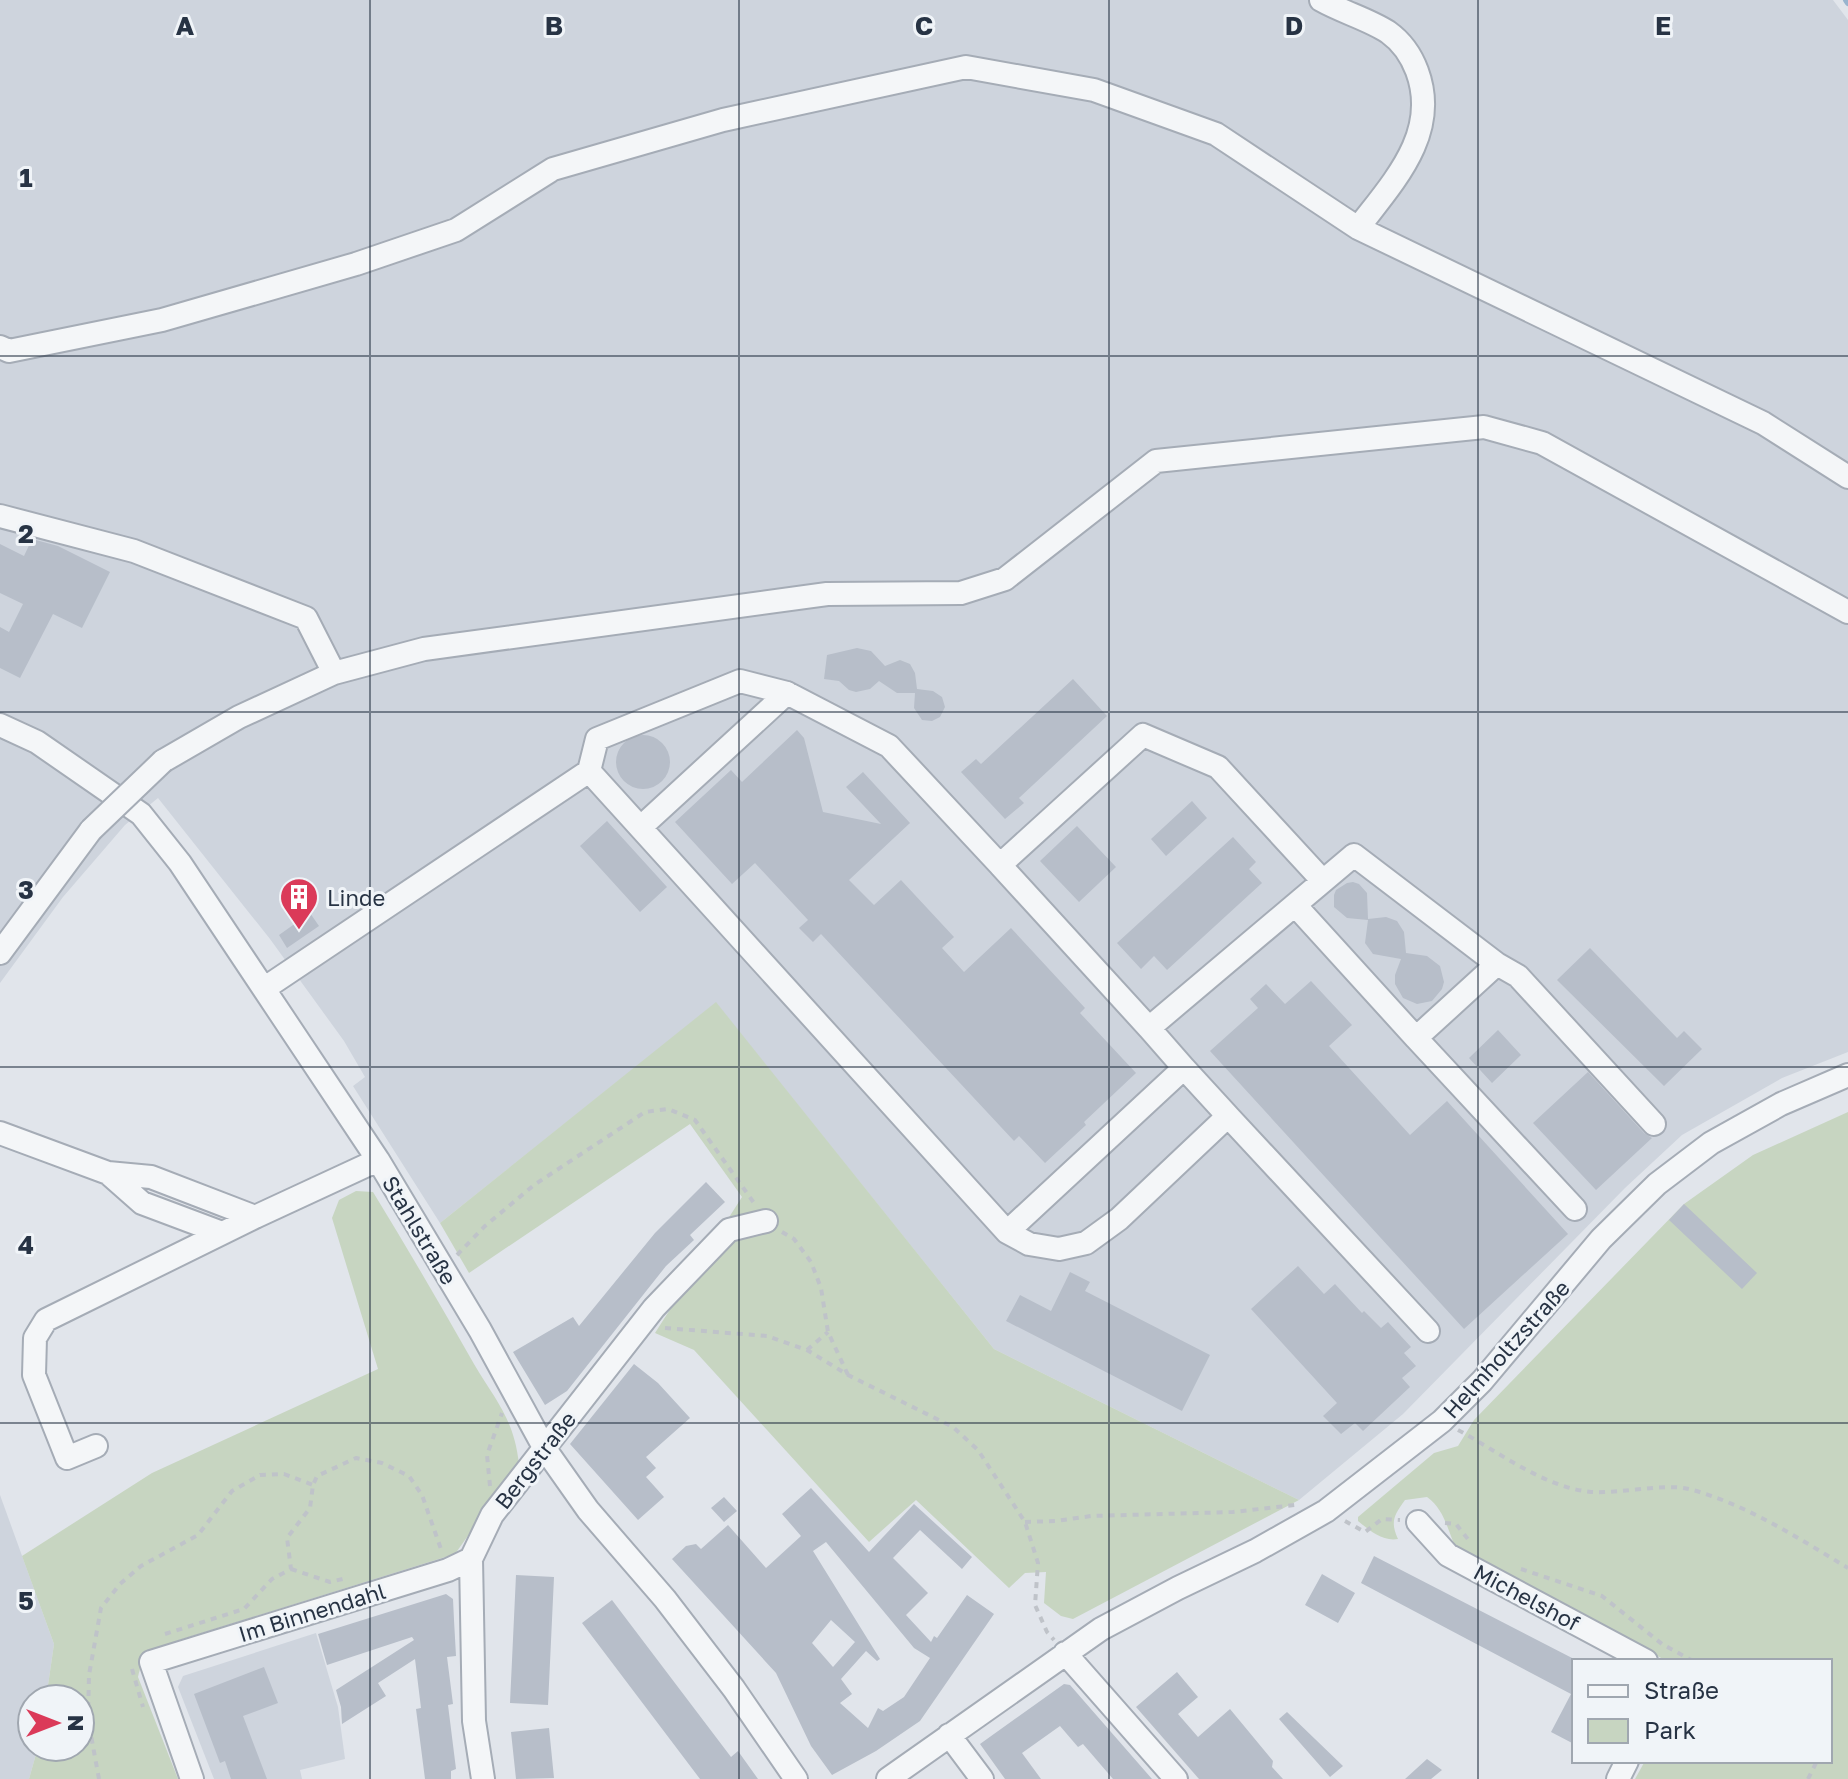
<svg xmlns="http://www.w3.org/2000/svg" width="1848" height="1779" font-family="'Golos Text',sans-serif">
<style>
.built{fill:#ced4dd}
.green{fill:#c7d5c1}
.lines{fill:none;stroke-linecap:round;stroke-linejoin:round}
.stream{stroke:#98b4ce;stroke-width:6}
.building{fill:#b7bec9;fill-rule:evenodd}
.minor-casing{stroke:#a5acb6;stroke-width:26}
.path{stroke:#bfc3c9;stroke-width:4;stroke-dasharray:6 6;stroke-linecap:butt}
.minor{stroke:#f4f6f8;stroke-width:22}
.minor-bridge-casing{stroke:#a5acb6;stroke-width:26;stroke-linecap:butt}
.minor-bridge{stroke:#f4f6f8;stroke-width:22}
.grid{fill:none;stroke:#273344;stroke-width:2;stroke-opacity:0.55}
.labels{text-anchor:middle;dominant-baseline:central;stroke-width:6;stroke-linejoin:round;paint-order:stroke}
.poi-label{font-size:22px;fill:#273344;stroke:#f0f4f8;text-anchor:start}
.street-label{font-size:22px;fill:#273344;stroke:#f0f4f8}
.grid-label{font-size:26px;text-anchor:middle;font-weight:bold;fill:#273344;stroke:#f0f4f8;stroke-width:6;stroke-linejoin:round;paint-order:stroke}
</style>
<rect width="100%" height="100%" fill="#e1e5eb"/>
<!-- built -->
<path class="built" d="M0 0H1833L1848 20V1052L1782 1078 1682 1135 1625 1188 1403 1414 1299 1500 994 1349 716 1003 440 1223 353 1086 365 1077 344 1041 270 939 158 798 125 825 63 897 0 983Z
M0 1495 54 1644 46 1699H32V1747H38L29 1779H0Z
M316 1633 338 1707 345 1759 300 1770 302 1779H214L178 1687 183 1676Z"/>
<!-- green -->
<path class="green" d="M716 1002 994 1349 1299 1500 1073 1619 1061 1616 1044 1603 1046 1572 1025 1573 1009 1588 916 1500 869 1542 694 1350 655 1333 742 1197 690 1124 469 1273 440 1223Z
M1848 1112V1779H1635L1645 1761H1830V1661H1667L1458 1552C1447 1531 1446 1511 1427 1497L1405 1500C1394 1515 1390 1522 1398 1539 1383 1542 1369 1530 1358 1521V1517L1434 1453 1458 1446 1474 1420 1684 1204 1753 1155Z
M356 1191 373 1192C408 1249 441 1306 474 1364 496 1401 514 1419 519 1464L455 1554 179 1640C157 1648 143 1653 138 1677L178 1779H29L38 1747H80V1699H46L54 1644 22 1556 152 1473 378 1369 332 1218 339 1200Z"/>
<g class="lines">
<!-- stream -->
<path class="stream" d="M1846 0 1848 3"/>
</g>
<!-- building -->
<path class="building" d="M32 539 58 546 110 572 82 628 53 614 20 678 0 668V627L9 632 23 604 0 593V544L24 556Z
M857 648 871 651 885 666 900 660 910 664 915 673 917 689 933 691 942 697 945 707 940 717 932 721 922 720 914 708 915 693H897L879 681 870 689 856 692 849 690 839 681 824 679 827 655Z
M1073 679 1107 716 1019 798 1024 803 1005 819 961 772 976 759 981 764Z
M797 730 804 738 823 812 881 824 846 787 863 772 910 823 849 880 874 905 901 880 954 937 942 948 964 972 1011 928 1085 1008 1080 1013 1136 1073 1084 1122 1086 1125 1045 1163 1019 1136 1014 1141 821 934 813 942 799 928 808 920 755 863 732 884 675 822 731 770 742 782Z
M616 762a27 27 0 1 1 54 0a27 27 0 1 1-54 0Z
M1192 801 1207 818 1166 856 1151 839Z
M607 821 667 887 640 912 580 846Z
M1077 826 1116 867 1079 902 1040 861Z
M1233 837 1256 862 1249 869 1262 883 1167 970 1154 956 1141 969 1117 943Z
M1353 882 1359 884 1367 893 1368 919 1386 917 1397 921 1404 932 1406 953 1427 956 1440 966 1444 982 1442 989 1432 1001 1417 1004 1403 998 1395 984V975L1401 959 1373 954 1365 943 1368 920 1347 918 1334 907V895L1336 890 1347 883Z
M310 913 319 926 287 948 279 935Z
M1590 948 1677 1038 1684 1031 1702 1049 1664 1086 1557 980Z
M1311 981 1352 1025 1329 1046 1410 1135 1447 1101 1568 1234 1464 1329 1210 1051 1258 1008 1250 999 1266 984 1285 1004Z
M1498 1030 1521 1055 1492 1083 1469 1058Z
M1588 1072 1644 1133 1652 1138 1596 1190 1533 1123Z
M706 1182 725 1202 690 1235 694 1240 666 1266 567 1391 545 1405 513 1352 573 1317 579 1326 655 1233Z
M1684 1204 1757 1273 1742 1289 1669 1220Z
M1298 1266 1324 1294 1335 1284 1362 1313 1364 1311 1381 1328 1388 1322 1411 1347 1404 1353 1416 1366 1402 1378 1410 1387 1363 1431 1355 1423 1341 1434 1323 1416 1337 1403 1251 1309Z
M1070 1272 1090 1282 1085 1291 1210 1355 1182 1411 1006 1321 1020 1295 1051 1311Z
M634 1364 658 1383 690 1418 646 1457 656 1468 646 1477 664 1497 638 1520 570 1444Z
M811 1488 869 1552 914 1504 972 1557 962 1569 920 1530 893 1558 928 1593 906 1615 931 1642 934 1636 937 1638 967 1595 994 1614 920 1721 876 1751 832 1775 811 1746 776 1673 672 1559 686 1546 696 1544 701 1549 728 1525 766 1568 801 1536 782 1514ZM826 1542 914 1648 930 1658 904 1697 883 1711 878 1708 868 1728 840 1703 852 1694 841 1679 866 1651 877 1661 880 1659 813 1551ZM831 1620 855 1642 833 1667 812 1643Z
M724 1497 737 1511 724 1522 711 1508Z
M1374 1556 1574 1659V1744L1551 1732 1571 1694 1361 1583Z
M1322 1574 1355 1593 1338 1623 1305 1605Z
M516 1575 554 1577 548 1705 510 1703Z
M446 1594 453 1599 454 1620 456 1656 447 1657 453 1704 448 1705 456 1769 451 1771V1779H425L416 1709 421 1708 415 1659 378 1683 386 1696 342 1724 341 1707 336 1690 414 1640 412 1637 327 1665 318 1634Z
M612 1600 731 1757 738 1751 758 1779H700L582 1623Z
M264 1667 278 1703 243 1716 267 1779H231L225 1761 220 1763 194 1694Z
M1177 1672 1198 1697 1178 1714 1198 1737 1230 1709 1273 1761 1272 1767 1283 1779H1199L1136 1707Z
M1064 1684 1070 1685 1152 1779H1113L1083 1744 1078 1747 1060 1726 1022 1753 1041 1779H1005L980 1744Z
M1287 1712 1343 1766 1330 1777 1279 1719Z
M549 1728 554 1778 516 1779 511 1732Z
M1427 1759 1442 1770 1431 1779H1405Z"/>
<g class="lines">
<!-- minor casing -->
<g class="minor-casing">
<path id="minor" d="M1321 0C1342 12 1368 19 1388 32 1402 42 1411 55 1417 71 1440 133 1394 181 1358 228
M0 347 9 351 162 320 356 264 456 230 553 169 723 120 966 67 1094 90 1216 134 1358 228 1763 423 1848 477
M0 516 134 551 306 618 334 673
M0 725 37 742 141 814 180 863 378 1160 480 1330 545 1449 588 1510 665 1599 734 1689 796 1779
M163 761 239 717 334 673 424 649 827 594 961 593 1005 579 1156 461 1484 427 1542 443 1848 612
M589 771 597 739 740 681 787 693
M641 827 787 693 889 746 1000 865
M0 953 91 830
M1497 964 1518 976 1654 1124
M265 988 589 771 1007 1232 1184 1068 1149 1028 1354 855 1497 964 1416 1038 1295 905
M1149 1028 1000 865 1143 735 1218 767 1323 881
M1416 1038 1575 1209
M1228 1116 1428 1331
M0 1133 108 1173 151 1177 255 1217
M108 1173 142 1203 222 1233
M1007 1232 1029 1244 1059 1249 1086 1243 1119 1219 1228 1116 1184 1068
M96 1446 67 1458 34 1375 35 1338 46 1320 255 1217 378 1160
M1418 1522 1448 1555 1646 1661
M1065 1653 1176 1779
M949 1735 982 1779
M192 1779 151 1662 448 1570 471 1559
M483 1779 474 1721 471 1559 492 1515 654 1308 729 1230 766 1221
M888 1779 1101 1629 1178 1588 1255 1551 1326 1511 1442 1421 1482 1381 1601 1239 1657 1184 1711 1143 1781 1104 1848 1075
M1618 1779 1627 1761"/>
</g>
<!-- path -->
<path class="path" d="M782 1232 794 1239 811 1262 821 1288 828 1332 848 1375
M457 1255 485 1226 534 1185 645 1112 668 1109 695 1120 754 1203
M665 1328 767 1336 807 1350 848 1375 953 1427 978 1450 1025 1522 1038 1563 1035 1605 1047 1632 1054 1640
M807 1350 828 1332
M1458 1430C1499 1452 1543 1487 1591 1492 1619 1494 1665 1483 1689 1489 1746 1504 1798 1538 1848 1568
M490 1486 487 1455 502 1413
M1345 1521 1365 1532 1382 1519 1400 1520
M1025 1522 1056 1521 1091 1516 1233 1512 1295 1505
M1445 1523 1456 1524 1471 1543
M291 1569 330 1582 347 1578
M1521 1569 1602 1596 1662 1644 1693 1661
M165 1634 244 1609 272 1579 291 1569 287 1538 310 1508 313 1485 317 1476 356 1458 382 1463 409 1476 422 1495 442 1552
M132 1669 143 1707
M99 1779 88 1719 89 1675 101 1608 120 1584 141 1566 198 1535 232 1491 260 1475 284 1474 313 1485
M1808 1779 1817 1761"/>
<!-- minor -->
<use href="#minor" class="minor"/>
<!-- minor-bridge casing -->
<g class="minor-bridge-casing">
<path id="minor-bridge" d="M91 830 163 761"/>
</g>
<!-- minor-bridge -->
<use href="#minor-bridge" class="minor-bridge"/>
</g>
<!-- grid -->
<path class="grid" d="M370 0V1779M739 0V1779M1109 0V1779M1478 0V1779M0 356H1848M0 712H1848M0 1067H1848M0 1423H1848"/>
<!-- icons -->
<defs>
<g id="building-pin" transform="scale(2)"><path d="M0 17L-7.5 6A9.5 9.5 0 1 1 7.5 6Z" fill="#db3a59" stroke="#f0f4f8"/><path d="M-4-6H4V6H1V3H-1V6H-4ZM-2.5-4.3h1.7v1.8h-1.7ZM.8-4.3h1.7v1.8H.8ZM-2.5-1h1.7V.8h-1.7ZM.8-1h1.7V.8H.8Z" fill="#fff"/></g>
</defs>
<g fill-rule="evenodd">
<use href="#building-pin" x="299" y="897"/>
</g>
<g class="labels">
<!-- poi labels -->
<g class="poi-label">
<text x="327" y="897">Linde</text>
</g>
<!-- street labels -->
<g class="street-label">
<text transform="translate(420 1230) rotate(59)">Stahlstraße</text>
<text transform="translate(1506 1349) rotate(-48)">Helmholtzstraße</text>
<text transform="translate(535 1460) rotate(-52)">Bergstraße</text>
<text transform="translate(1527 1597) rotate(28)">Michelshof</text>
<text transform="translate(312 1612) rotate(-17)">Im Binnendahl</text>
</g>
</g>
<g class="grid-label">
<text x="185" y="35">A</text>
<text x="554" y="35">B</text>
<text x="924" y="35">C</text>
<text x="1294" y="35">D</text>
<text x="1663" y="35">E</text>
<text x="26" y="187">1</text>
<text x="26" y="543">2</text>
<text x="26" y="899">3</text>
<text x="26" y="1254">4</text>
<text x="26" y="1610">5</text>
</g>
<!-- legend -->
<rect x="1572" y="1659" width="260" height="104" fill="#f0f4f8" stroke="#a0a7b0" stroke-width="2"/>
<rect x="1588" y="1685" width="40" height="12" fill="#f4f6f8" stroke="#a0a7b0" stroke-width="2"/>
<text x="1644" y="1699" font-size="24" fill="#273344">Straße</text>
<rect x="1588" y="1719" width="40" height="24" fill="#c7d5c1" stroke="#a0a7b0" stroke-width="2"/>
<text x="1644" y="1739" font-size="24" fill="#273344">Park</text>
<!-- north arrow -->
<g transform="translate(56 1723) rotate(90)"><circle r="38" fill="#f0f4f8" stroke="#a0a7b0" stroke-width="2"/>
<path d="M0-6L14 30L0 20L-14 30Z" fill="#db3a59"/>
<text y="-12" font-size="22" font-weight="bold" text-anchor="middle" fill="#273344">N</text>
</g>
</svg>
